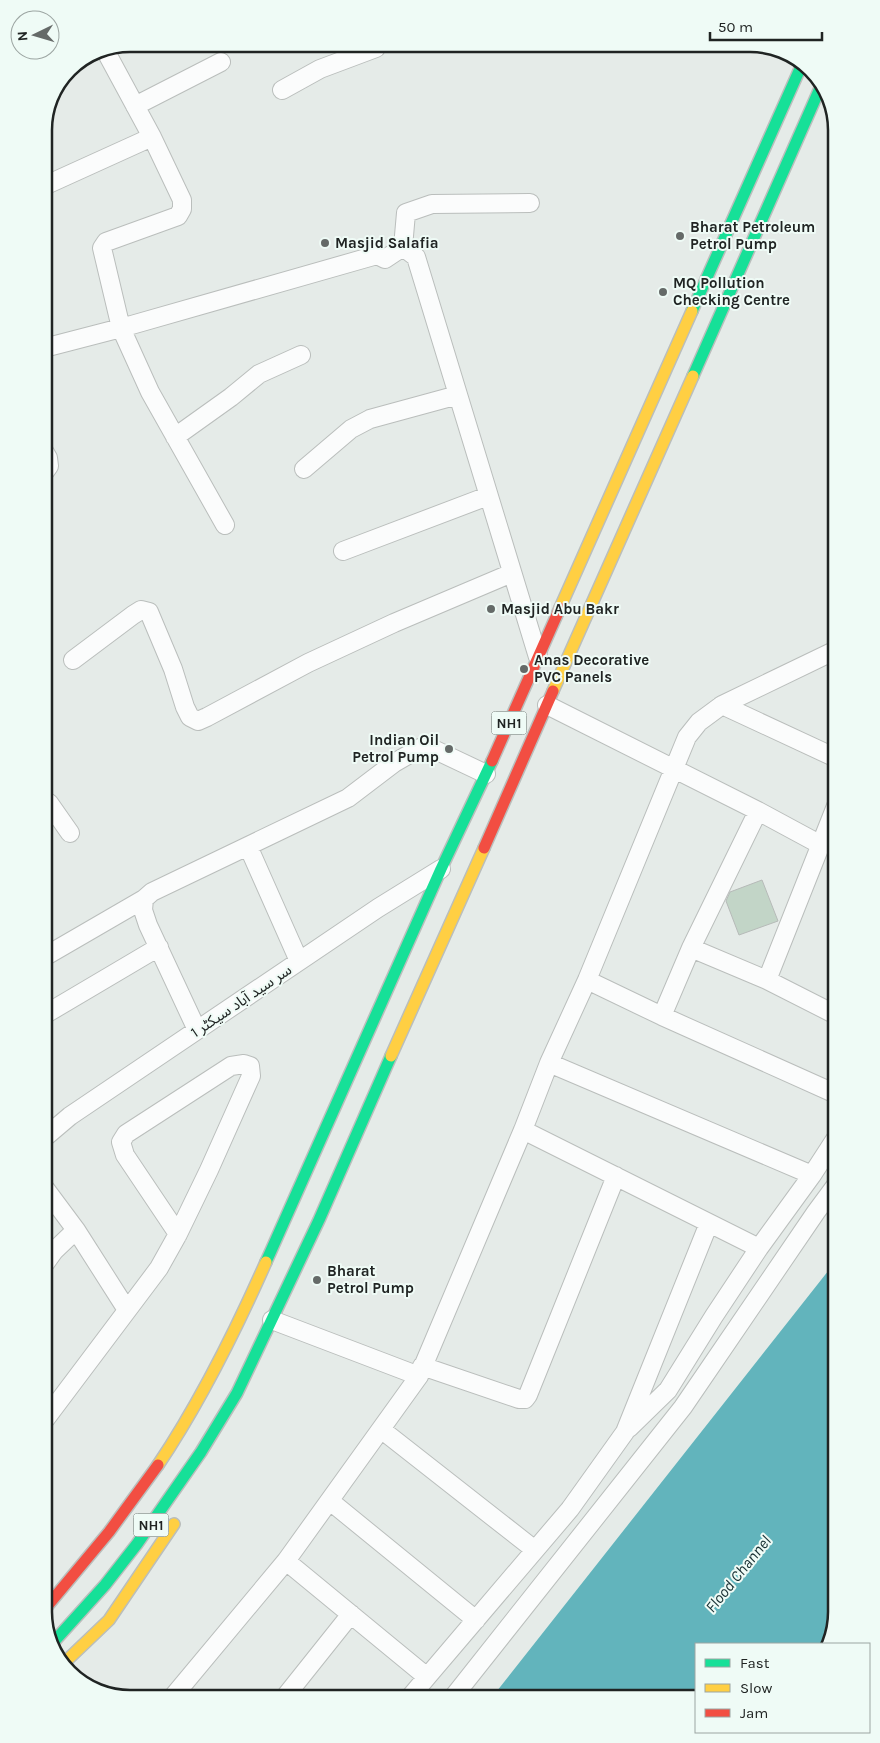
<svg xmlns="http://www.w3.org/2000/svg" width="880" height="1743" font-family="Karla,'Noto Sans Arabic',sans-serif">
<style>
.water{fill:#62b4bc}
.building{fill:#c2d5c7;stroke:#b6bab8}
.lines{fill:none;stroke-linecap:round;stroke-linejoin:round}
.street-casing{stroke:#babebc;stroke-width:20}
.fast-casing{stroke:#babebc;stroke-width:14}
.slow-casing{stroke:#babebc;stroke-width:14}
.jam-casing{stroke:#babebc;stroke-width:14}
.street{stroke:#fbfcfc;stroke-width:18}
.fast{stroke:#16e098;stroke-width:11}
.slow{stroke:#ffcf43;stroke-width:11}
.jam{stroke:#f24e42;stroke-width:11}
.poi-dot{fill:#656a68;stroke:#effbf6;stroke-width:2}
.labels{text-anchor:middle;dominant-baseline:central;stroke-width:4;stroke-linejoin:round;paint-order:stroke}
.shield{fill:#effbf6;stroke:#5e6462;stroke-width:1}
.shield-label{font-size:14px;font-weight:bold;fill:#202423}
.poi-label{font-size:15px;font-weight:bold;fill:#202423;stroke:#effbf6;text-anchor:start}
.street-label{font-size:15px;fill:#202423;stroke:#effbf6}
.water-label{font-size:16px;font-style:italic;fill:#172f32;stroke:#effbf6}
.rim{fill:none;stroke:#202423;stroke-width:2.5}
</style>
<rect width="100%" height="100%" fill="#e5ebe8"/>
<!-- water -->
<path class="water" d="M836 1261V1613L827 1644H696V1694L493 1696Z"/>
<!-- building -->
<path class="building" d="M762 880 778 921 739 935 726 901 730 892Z"/>
<g class="lines">
<!-- street casing -->
<g class="street-casing">
<path id="street" d="M105 50 152 137 182 200V209L178 216 106 242 102 248 121 328 150 392 225 525
M282 90 320 69 376 48
M135 106 221 62
M44 186 152 137
M403 247 416 257 538 657
M44 348 121 328 377 255 385 259 403 247 406 213 432 204 530 203
M175 437 231 397 259 374 301 355
M304 469 351 429 370 419 458 395
M44 473 49 466 48 458 44 451
M343 551 488 496
M73 660 133 615 141 610 149 612 173 669 185 707 190 717 198 721 207 717 308 663 394 623 512 573
M547 705 758 811 821 845
M722 705 836 758
M44 800 49 803 70 833
M248 846 299 961
M691 948 767 980 836 1015
M44 957 144 899
M587 980 662 1016 836 1094
M767 980 836 806
M44 1015 159 947
M662 1016 691 948 758 811
M197 1030 148 925 143 910 144 899 152 892 348 798 394 763 420 748H431L486 774
M549 1063 812 1175
M523 1130 759 1248
M44 1138 70 1116 378 908 441 869
M44 1187 76 1230 127 1310
M44 1265 54 1251 76 1230
M272 1320 419 1376
M422 1366 519 1399H525L528 1395 616 1176
M44 1421 159 1268 178 1234 209 1170 251 1076 250 1066 244 1064 231 1066 126 1134 121 1142 125 1155 178 1234
M629 1428 668 1390 714 1316 759 1248 812 1175 836 1138
M382 1430 535 1550
M330 1501 476 1620
M286 1561 427 1677 411 1696
M427 1677 570 1509 625 1432 709 1223
M454 1696 683 1407 816 1212 836 1185
M284 1698 351 1614
M171 1699 286 1561 419 1376 523 1130 549 1063 587 980 687 737 699 722 722 705 836 650"/>
</g>
<!-- fast casing -->
<g class="fast-casing">
<path id="fast" d="M692 311 803 62
M693 376 821 86
M266 1262 441 869 492 761
M50 1646 105 1585 137 1544 201 1452 237 1393 319 1220 391 1056"/>
</g>
<!-- slow casing -->
<g class="slow-casing">
<path id="slow" d="M560 608 692 311
M553 691 693 376
M391 1056 484 848
M158 1465C201 1401 235 1332 266 1262
M64 1663 109 1620 174 1524"/>
</g>
<!-- jam casing -->
<g class="jam-casing">
<path id="jam" d="M492 761 560 608
M484 848 553 691
M44 1610 109 1532 158 1465"/>
</g>
<!-- street -->
<use href="#street" class="street"/>
<!-- fast -->
<use href="#fast" class="fast"/>
<!-- slow -->
<use href="#slow" class="slow"/>
<!-- jam -->
<use href="#jam" class="jam"/>
</g>
<!-- markers -->
<g class="poi-dot">
<circle cx="680" cy="236" r="5"/>
<circle cx="325" cy="243" r="5"/>
<circle cx="663" cy="292" r="5"/>
<circle cx="491" cy="609" r="5"/>
<circle cx="524" cy="669" r="5"/>
<circle cx="449" cy="749" r="5"/>
<circle cx="317" cy="1280" r="5"/>
</g>
<g class="labels">
<!-- shield labels -->
<g class="shield">
<rect x="491.5" y="711.5" width="35" height="23" rx="4"/>
<rect x="133.5" y="1513.5" width="35" height="23" rx="4"/>
</g>
<g class="shield-label">
<text x="509" y="723">NH1</text>
<text x="151" y="1525">NH1</text>
</g>
<!-- poi labels -->
<g class="poi-label">
<text x="690" y="227">Bharat Petroleum<tspan x="690" dy="17">Petrol Pump</tspan></text>
<text x="335" y="243">Masjid Salafia</text>
<text x="673" y="283">MQ Pollution<tspan x="673" dy="17">Checking Centre</tspan></text>
<text x="501" y="609">Masjid Abu Bakr</text>
<text x="534" y="660">Anas Decorative<tspan x="534" dy="17">PVC Panels</tspan></text>
<text x="439" y="740" text-anchor="end">Indian Oil<tspan x="439" dy="17">Petrol Pump</tspan></text>
<text x="327" y="1271">Bharat<tspan x="327" dy="17">Petrol Pump</tspan></text>
</g>
<!-- street labels -->
<g class="street-label">
<text transform="translate(241 1001) rotate(-34)">سر سید آباد سیکٹر 1</text>
</g>
<!-- water labels -->
<g class="water-label">
<text transform="translate(738 1574) rotate(-51)">Flood Channel</text>
</g>
</g>
<!-- crop -->
<path d="M0 0H880V1743H0ZM130 52H750A78 78 0 0 1 828 130V1612A78 78 0 0 1 750 1690H130A78 78 0 0 1 52 1612V130A78 78 0 0 1 130 52Z" fill="#effbf6" fill-rule="evenodd"/>
<path class="rim" d="M130 52H750A78 78 0 0 1 828 130V1612A78 78 0 0 1 750 1690H130A78 78 0 0 1 52 1612V130A78 78 0 0 1 130 52Z"/>
<!-- legend -->
<rect x="695" y="1643" width="175" height="90" fill="#effbf6" stroke="#9ca5a2"/>
<rect x="705" y="1659" width="25" height="8" fill="#16e098" stroke="#9ca5a2"/>
<text x="740" y="1668" font-size="15" fill="#202423">Fast</text>
<rect x="705" y="1684" width="25" height="8" fill="#ffcf43" stroke="#9ca5a2"/>
<text x="740" y="1693" font-size="15" fill="#202423">Slow</text>
<rect x="705" y="1709" width="25" height="8" fill="#f24e42" stroke="#9ca5a2"/>
<text x="740" y="1718" font-size="15" fill="#202423">Jam</text>
<!-- north arrow -->
<g transform="translate(35 35) rotate(265)"><circle r="24" fill="#effbf6" stroke="#9ca5a2"/>
<path d="M0-4L9 19L0 12L-9 19Z" fill="#656a68"/>
<text y="-8" font-size="14" font-weight="bold" text-anchor="middle" fill="#202423">N</text>
</g>
<!-- scale -->
<path d="M710 32v8h112v-8" fill="none" stroke="#202423" stroke-width="2.5"/>
<text x="718" y="32" font-size="15" fill="#202423" stroke="#effbf6" stroke-width="4" paint-order="stroke">50 m</text>
</svg>
